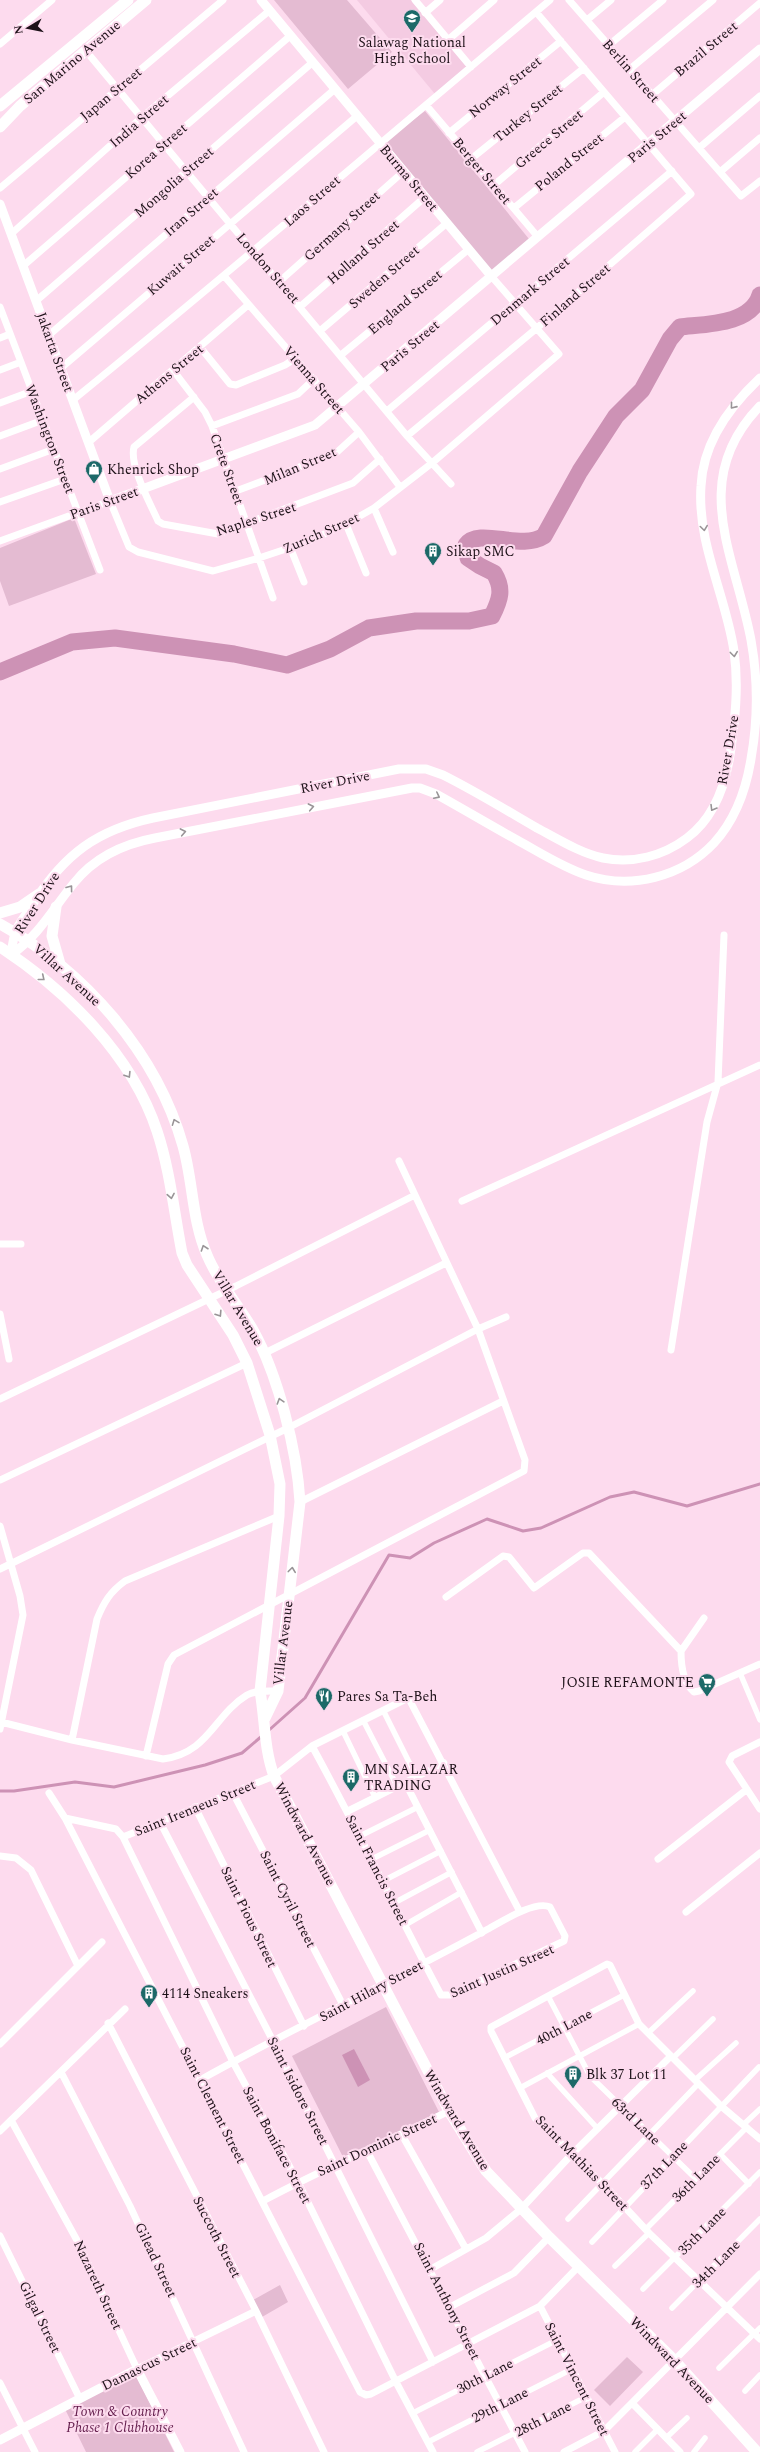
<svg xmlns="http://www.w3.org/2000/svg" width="760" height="2452" font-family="Spectral,serif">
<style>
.built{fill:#f4cbe2}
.green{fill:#e4bbd2}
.water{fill:#cd92b5}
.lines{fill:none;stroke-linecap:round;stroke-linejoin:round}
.stream{stroke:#cd92b5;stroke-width:3}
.river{stroke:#cd92b5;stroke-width:17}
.pedestrian{stroke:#fff;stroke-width:5.5}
.minor{stroke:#fff;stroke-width:7}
.tertiary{stroke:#fff;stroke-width:9}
.secondary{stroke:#fff;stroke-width:11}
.oneway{stroke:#999497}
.labels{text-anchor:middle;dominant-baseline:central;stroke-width:4;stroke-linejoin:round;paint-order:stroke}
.poi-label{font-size:14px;fill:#1d1118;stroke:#fddbee;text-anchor:start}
.street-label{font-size:14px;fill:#1d1118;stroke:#fddbee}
.park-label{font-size:14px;font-style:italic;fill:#641e4d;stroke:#fddbee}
</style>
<rect width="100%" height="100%" fill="#fddbee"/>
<!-- built -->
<path class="built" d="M357 0H411L467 67 435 94Z"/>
<!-- green -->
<path class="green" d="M274 0H347L392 52 348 89Z
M425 111 529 239 492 274 382 143Z
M74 518 96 574 9 606 0 581V548Z
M386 2007 439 2112 344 2159 292 2056Z
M280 2285 288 2302 262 2317 253 2300Z
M627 2357 643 2372 610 2406 594 2390Z
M136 2375 174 2452H86L65 2409Z"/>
<!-- water -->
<path class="water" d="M354 2049 370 2080 358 2087 342 2055Z"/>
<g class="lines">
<!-- stream -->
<path class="stream" d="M268 1731 305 1698 389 1555 410 1558 434 1543 487 1519 523 1531 541 1528 610 1497 634 1492 687 1506 760 1484
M0 1791H14L75 1782 114 1787 205 1765 242 1753 262 1736"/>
<!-- river -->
<path class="river" d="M0 672 72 642 115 638 234 654 287 665 330 649 369 628 416 621H469L492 616C500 600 504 589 494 573L480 566 468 558 466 545C479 527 521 551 544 536L580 471 616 416 642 390 670 339 680 327C705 324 751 325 760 295"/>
<!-- pedestrian -->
<path class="pedestrian" d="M740 1673 760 1720
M383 1710 416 1776
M363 1720 397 1786
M343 1731 375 1797
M360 1836 418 1807
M372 1859 430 1830
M383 1881 441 1851
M394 1903 452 1872
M405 1925 462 1892
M548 1996 590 2076 695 2178
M648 2033 693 1991
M504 2058 624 1995
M673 2058 713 2019
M547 2073 598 2129
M695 2080 736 2043
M520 2088 639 2024
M744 2124 760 2109
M720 2154 749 2184
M568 2219 698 2084
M646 2229 747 2127
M592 2242 759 2067
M615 2266 649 2233
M643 2289 760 2172
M672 2308 760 2219
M719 2368 760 2328
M745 2391 760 2375
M413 2413 557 2340
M666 2438 687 2418
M428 2442 572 2369
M477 2452 586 2397
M635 2452 658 2429
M694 2452 705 2438"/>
<!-- minor -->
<path class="minor" d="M415 0 471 67
M569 0 741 196 760 181
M425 13 440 0
M587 20 611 0
M448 40 494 0
M0 44 52 0
M609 45 663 0
M86 51 407 436 451 484
M630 69 713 0
M652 95 760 3
M426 105 538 237
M449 133 561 41
M699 148 760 96
M471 159 584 68
M720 172 760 138
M494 185 604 92
M0 188 223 0
M514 208 625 117
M11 234 141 118 269 11
M23 266 290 36
M225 277 359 432 400 487
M280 281 404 171
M36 301 313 62
M301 306 425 197
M0 307 100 570
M321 330 447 223
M49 335 335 89
M0 338 10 334
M200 347 230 384 236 385 285 365 296 358
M341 355 469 249
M61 368 357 116
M0 370 21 362
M173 370 205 412 212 426 273 598
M194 397 134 447C129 465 150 503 158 521L163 524 218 534 353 483 380 459
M73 400C234 269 391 134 550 0
M0 403 32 391
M387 411 672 171
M212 426 298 394 314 379
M0 436 43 420
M407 436 537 328 691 194 536 12
M89 442 248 305
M0 469 54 449
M236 491 336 453 359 432
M0 502 65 479
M374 508 393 552
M346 524 366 573
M0 541 110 501 129 547 138 552 213 571 259 558 307 542 346 524 374 508 432 463 559 354 492 277
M290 547 304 582
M399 1161 415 1195
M462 1201 760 1065
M0 1244H21
M0 1314 9 1359
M671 1350 707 1122 718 1082 724 935
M265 1353 446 1263
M0 1399 236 1286 415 1195 478 1329 525 1460 524 1471 174 1655 168 1664 146 1756
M0 1480 247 1363
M300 1502 503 1401
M0 1526 20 1596 23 1615 0 1729
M0 1569 288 1428 478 1329 506 1317
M446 1597 503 1556 509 1557 534 1588 583 1553H589L681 1651
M704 1618 681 1651C681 1665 683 1683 694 1692L699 1691 760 1664
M1 1722 72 1740 163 1759C209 1753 214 1715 247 1695 256 1690 268 1691 278 1691
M72 1740 97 1619C104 1602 110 1592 125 1581L279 1516
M760 1742 732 1756 729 1762 760 1809
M405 1782 482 1933
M49 1793 65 1818 116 1829 123 1837 274 1776 312 1746 406 1699H409L520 1912
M233 1793 343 2005
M195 1807 304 2026
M348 1811 444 1763
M65 1818 360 2392 366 2395 371 2394 540 2306 579 2266
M160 1822 273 2041 433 2362
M123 1837 233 2062 298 2182 396 2382 433 2452
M0 1856 16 1858 31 1870 78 1966
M658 1859 746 1790
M686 1912 760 1853
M108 2023 256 2311 324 2452
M0 2044 102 1942
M61 2072 130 2206 244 2452
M200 2080C295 2027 393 1981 488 1929 501 1922 535 1900 550 1907L565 1936 564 1941 450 1995H441C397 1912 357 1828 312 1746
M11 2120 79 2244 137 2369 256 2311
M0 2131 125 2009
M402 2135 466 2249
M760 2139 721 2106 639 2024 610 1965 607 1964 491 2027V2031L535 2118 607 2188 649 2233 760 2339
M367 2151 525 2452
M263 2201C324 2168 387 2142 449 2111
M0 2236 79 2397
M431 2269 486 2238 521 2209 572 2154 671 2056
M540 2306 615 2452
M450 2307 514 2273 549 2237
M0 2383 35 2452
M632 2403 680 2452
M564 2452 604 2431 760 2274"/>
<!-- tertiary -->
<path class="tertiary" d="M261 0 492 277
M0 204 110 501 315 425 760 49
M11 955C12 948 13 940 15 933 18 923 29 912 34 902 65 854 97 830 153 818L399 769H426L443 775C475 791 506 810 537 828 558 839 580 853 603 858 633 864 663 856 687 838 714 818 725 787 730 755 735 721 739 686 734 651 726 596 697 544 701 486 703 442 729 407 760 378
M11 955C40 934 52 910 74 883 94 858 123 844 155 838L412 788H420L436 794C463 809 490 825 517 840 539 852 562 867 586 875 631 890 682 877 714 843 736 819 746 790 751 759 758 720 758 679 751 640 735 555 688 480 760 406
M0 2440 137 2369 180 2452"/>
<!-- secondary -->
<path class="secondary" d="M0 106 128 0
M0 127 20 106 146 0
M56 907 52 936 60 964
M0 913 20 907 39 894
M0 924C84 970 157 1053 183 1146 193 1181 192 1221 207 1255 218 1282 238 1304 253 1330 278 1375 297 1450 300 1502L278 1691 265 1718
M0 947C66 990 132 1055 157 1131 170 1170 174 1212 182 1253L187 1265 233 1335 247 1363 270 1435 280 1484 279 1516 260 1691C265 1719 264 1749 274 1776L449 2111 486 2171 549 2237 674 2360 757 2452"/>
</g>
<!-- one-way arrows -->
<defs><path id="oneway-chevron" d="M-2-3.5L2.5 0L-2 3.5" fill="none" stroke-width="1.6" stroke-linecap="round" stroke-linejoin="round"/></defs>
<g class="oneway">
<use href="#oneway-chevron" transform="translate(733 406) rotate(129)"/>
<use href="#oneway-chevron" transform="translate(704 528) rotate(82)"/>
<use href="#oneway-chevron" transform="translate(734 654) rotate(83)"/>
<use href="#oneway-chevron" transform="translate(437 796) rotate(27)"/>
<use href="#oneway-chevron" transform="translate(311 807) rotate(-11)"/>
<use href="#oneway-chevron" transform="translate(713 808) rotate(121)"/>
<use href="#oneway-chevron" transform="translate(183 832) rotate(-11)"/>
<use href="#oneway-chevron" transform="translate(70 888) rotate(-53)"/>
<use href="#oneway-chevron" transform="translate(42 978) rotate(39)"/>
<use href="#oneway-chevron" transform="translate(128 1075) rotate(58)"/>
<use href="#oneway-chevron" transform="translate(175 1122) rotate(-111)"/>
<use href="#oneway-chevron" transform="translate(171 1196) rotate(80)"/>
<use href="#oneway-chevron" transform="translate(204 1248) rotate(-109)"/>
<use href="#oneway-chevron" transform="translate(219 1314) rotate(57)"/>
<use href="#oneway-chevron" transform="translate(280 1401) rotate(-107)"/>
<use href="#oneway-chevron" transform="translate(292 1570) rotate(-83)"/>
</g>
<!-- icons -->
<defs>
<g id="school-pin" transform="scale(0.9)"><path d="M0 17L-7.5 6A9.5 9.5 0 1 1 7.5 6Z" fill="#1c6968" stroke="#fddbee"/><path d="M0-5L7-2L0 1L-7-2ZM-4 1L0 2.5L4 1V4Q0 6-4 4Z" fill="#fff"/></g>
<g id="shop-pin" transform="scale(0.9)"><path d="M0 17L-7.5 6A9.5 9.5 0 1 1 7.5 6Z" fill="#1c6968" stroke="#fddbee"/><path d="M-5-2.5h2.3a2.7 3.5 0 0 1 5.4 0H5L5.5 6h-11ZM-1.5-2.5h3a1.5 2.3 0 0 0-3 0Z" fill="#fff"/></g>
<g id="building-pin" transform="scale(0.9)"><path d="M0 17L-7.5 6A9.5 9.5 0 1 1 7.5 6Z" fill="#1c6968" stroke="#fddbee"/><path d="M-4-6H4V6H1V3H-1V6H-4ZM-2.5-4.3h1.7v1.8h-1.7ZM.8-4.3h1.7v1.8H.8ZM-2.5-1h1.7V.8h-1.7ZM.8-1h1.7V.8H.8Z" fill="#fff"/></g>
<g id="supermarket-pin" transform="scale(0.9)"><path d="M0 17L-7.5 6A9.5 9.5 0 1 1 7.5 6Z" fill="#1c6968" stroke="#fddbee"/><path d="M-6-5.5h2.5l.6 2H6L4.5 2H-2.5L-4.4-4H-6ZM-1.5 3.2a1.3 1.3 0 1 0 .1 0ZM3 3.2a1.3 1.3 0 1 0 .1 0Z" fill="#fff"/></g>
<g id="restaurant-pin" transform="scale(0.9)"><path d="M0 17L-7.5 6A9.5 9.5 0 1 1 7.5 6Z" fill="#1c6968" stroke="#fddbee"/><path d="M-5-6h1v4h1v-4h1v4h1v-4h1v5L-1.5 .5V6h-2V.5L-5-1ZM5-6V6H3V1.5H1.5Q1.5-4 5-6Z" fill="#fff"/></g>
</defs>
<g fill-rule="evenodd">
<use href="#school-pin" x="412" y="18"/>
<use href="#shop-pin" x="94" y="469"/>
<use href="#building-pin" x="433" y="551"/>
<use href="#supermarket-pin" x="707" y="1682"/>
<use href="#restaurant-pin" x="324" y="1696"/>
<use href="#building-pin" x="351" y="1777"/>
<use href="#building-pin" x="149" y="1993"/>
<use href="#building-pin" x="573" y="2074"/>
</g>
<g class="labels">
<!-- poi labels -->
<g class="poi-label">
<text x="412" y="42" text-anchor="middle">Salawag National<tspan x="412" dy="16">High School</tspan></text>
<text x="107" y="469">Khenrick Shop</text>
<text x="446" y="551">Sikap SMC</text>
<text x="694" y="1682" text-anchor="end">JOSIE REFAMONTE</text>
<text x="337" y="1696">Pares Sa Ta-Beh</text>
<text x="364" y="1769">MN SALAZAR<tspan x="364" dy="16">TRADING</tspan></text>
<text x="162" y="1993">4114 Sneakers</text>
<text x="586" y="2074">Blk 37 Lot 11</text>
</g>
<!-- street labels -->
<g class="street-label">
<text transform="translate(706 49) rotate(-40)">Brazil Street</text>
<text transform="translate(72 62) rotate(-40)">San Marino Avenue</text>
<text transform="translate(631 71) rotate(49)">Berlin Street</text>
<text transform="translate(505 87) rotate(-39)">Norway Street</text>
<text transform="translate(111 94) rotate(-40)">Japan Street</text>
<text transform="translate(528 113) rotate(-39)">Turkey Street</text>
<text transform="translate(139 121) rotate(-41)">India Street</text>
<text transform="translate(657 137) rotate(-40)">Paris Street</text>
<text transform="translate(549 139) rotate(-40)">Greece Street</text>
<text transform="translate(156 151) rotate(-41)">Korea Street</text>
<text transform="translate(569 162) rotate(-39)">Poland Street</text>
<text transform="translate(482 171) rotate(50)">Berger Street</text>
<text transform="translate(409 178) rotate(50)">Burma Street</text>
<text transform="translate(174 182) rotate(-41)">Mongolia Street</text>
<text transform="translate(312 201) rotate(-41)">Laos Street</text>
<text transform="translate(191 212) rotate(-41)">Iran Street</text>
<text transform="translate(342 226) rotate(-42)">Germany Street</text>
<text transform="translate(363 252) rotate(-41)">Holland Street</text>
<text transform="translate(181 265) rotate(-41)">Kuwait Street</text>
<text transform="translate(268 268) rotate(49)">London Street</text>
<text transform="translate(384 277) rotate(-41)">Sweden Street</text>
<text transform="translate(530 291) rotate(-40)">Denmark Street</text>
<text transform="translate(575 295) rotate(-41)">Finland Street</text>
<text transform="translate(405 302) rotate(-40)">England Street</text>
<text transform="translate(410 346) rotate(-40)">Paris Street</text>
<text transform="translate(55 352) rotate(70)">Jakarta Street</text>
<text transform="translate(169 374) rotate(-40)">Athens Street</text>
<text transform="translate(314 380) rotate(49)">Vienna Street</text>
<text transform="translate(50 439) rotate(69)">Washington Street</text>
<text transform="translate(300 466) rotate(-23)">Milan Street</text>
<text transform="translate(227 469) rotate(70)">Crete Street</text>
<text transform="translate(104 503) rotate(-20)">Paris Street</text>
<text transform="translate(256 519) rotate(-18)">Naples Street</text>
<text transform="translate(321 533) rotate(-24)">Zurich Street</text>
<text transform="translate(728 750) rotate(-80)">River Drive</text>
<text transform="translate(335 782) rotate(-11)">River Drive</text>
<text transform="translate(37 903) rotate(-57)">River Drive</text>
<text transform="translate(67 975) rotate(42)">Villar Avenue</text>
<text transform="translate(238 1308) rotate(59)">Villar Avenue</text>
<text transform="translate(283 1643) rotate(-83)">Villar Avenue</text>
<text transform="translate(195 1808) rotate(-22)">Saint Irenaeus Street</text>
<text transform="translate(305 1834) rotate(62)">Windward Avenue</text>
<text transform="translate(377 1870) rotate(63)">Saint Francis Street</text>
<text transform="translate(288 1899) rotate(63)">Saint Cyril Street</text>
<text transform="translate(249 1917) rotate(64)">Saint Pious Street</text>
<text transform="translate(502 1971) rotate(-24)">Saint Justin Street</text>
<text transform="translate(371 1991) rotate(-28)">Saint Hilary Street</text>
<text transform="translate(564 2027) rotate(-28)">40th Lane</text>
<text transform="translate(298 2091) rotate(63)">Saint Isidore Street</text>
<text transform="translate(213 2105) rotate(63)">Saint Clement Street</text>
<text transform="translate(457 2120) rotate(59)">Windward Avenue</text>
<text transform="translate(636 2121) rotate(44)">63rd Lane</text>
<text transform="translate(277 2145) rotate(62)">Saint Boniface Street</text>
<text transform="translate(377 2145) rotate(-25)">Saint Dominic Street</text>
<text transform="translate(582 2163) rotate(46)">Saint Mathias Street</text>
<text transform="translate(664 2165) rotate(-46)">37th Lane</text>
<text transform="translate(696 2178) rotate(-45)">36th Lane</text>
<text transform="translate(702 2231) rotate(-45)">35th Lane</text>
<text transform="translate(217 2237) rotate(63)">Succoth Street</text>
<text transform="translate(156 2260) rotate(65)">Gilead Street</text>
<text transform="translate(716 2264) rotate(-45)">34th Lane</text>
<text transform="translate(98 2285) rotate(65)">Nazareth Street</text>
<text transform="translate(447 2301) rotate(63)">Saint Anthony Street</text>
<text transform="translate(40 2317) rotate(64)">Gilgal Street</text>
<text transform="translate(672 2360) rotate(46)">Windward Avenue</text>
<text transform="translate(149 2364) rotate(-26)">Damascus Street</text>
<text transform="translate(485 2376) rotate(-27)">30th Lane</text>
<text transform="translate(577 2379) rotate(63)">Saint Vincent Street</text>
<text transform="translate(500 2405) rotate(-27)">29th Lane</text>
<text transform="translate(543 2419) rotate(-27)">28th Lane</text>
</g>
<!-- park labels -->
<g class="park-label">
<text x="120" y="2411">Town &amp; Country<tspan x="120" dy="16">Phase 1 Clubhouse</tspan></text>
</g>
</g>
<!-- north arrow -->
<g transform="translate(28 28) rotate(260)" stroke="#fddbee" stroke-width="3" paint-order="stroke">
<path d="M0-3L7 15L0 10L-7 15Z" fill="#1d1118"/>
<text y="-6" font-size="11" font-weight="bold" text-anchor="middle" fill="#1d1118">N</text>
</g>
</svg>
